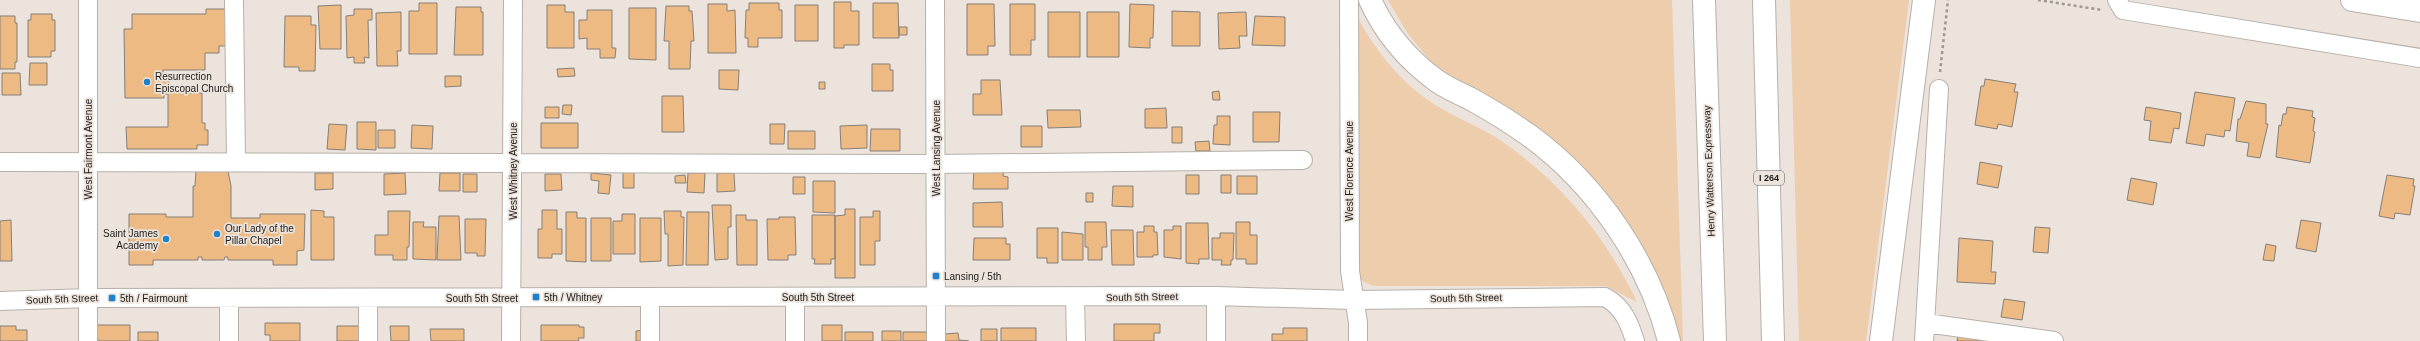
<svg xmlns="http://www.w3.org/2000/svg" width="2420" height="341" font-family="Helvetica,sans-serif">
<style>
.green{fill:#edcdac}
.building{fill:#eeba83;stroke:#857f78}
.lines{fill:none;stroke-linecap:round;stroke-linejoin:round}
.minor-casing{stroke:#b7b0a9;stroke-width:20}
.major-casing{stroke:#b7b0a9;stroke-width:24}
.highway-casing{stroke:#b7b0a9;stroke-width:24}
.path{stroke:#9e9892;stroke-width:2.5;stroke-dasharray:3 3;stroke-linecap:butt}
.minor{stroke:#fff;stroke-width:18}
.major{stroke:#fff;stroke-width:22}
.highway{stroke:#fff;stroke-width:22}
.poi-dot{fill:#1c82cd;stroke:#ebe3dc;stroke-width:1.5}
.labels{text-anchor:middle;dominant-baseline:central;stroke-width:3.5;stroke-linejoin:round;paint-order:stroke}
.shield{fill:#ebe3dc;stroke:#5b5753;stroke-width:1}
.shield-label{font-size:9px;font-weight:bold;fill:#1d1b18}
.poi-label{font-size:10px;fill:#1d1b18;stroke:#ebe3dc;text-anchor:start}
.street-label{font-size:10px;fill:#1d1b18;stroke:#ebe3dc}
</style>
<rect width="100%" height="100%" fill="#ebe3dc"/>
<!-- green -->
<path class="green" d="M1388 0H1672L1683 341H1677L1621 214 1601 186 1574 158 1535 128 1462 84 1432 63 1408 34Z
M1790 0H1909L1866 341H1799Z
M1358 18C1378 55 1406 89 1444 110 1463 121 1484 129 1503 142 1562 183 1606 237 1637 302L1606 286H1374L1362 281 1360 275 1359 239Z"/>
<!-- building -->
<path class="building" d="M834 2H851V11H859V45H844V48H834Z
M419 3H437V54H409V11H419Z
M749 3H779V10H782V38H758V47H748V38H745L746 10H749Z
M873 3H898L899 38H873Z
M708 4H727V11L735 10 736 53H708Z
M967 4H994L995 46H988V55H967Z
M1010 4H1035V40H1031V55H1010Z
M1130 4 1154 5 1153 38H1150V48L1129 47Z
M341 5V49H320L318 6Z
M547 5H565V12H574V48H547Z
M795 5H818V41H795Z
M666 6H689V11H692L694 41H691L690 69H669V41H664Z
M456 7H481V12H483V55H454Z
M629 8H656V60L629 59Z
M206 9H231V46H219V53H205V70H163V76H169V87H189V93H202V123H205V130H208V145H197V149H127L126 127H168V94H164V98H125L124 29H132V14H206Z
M354 9H372V20H368L369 58 364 57 365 63H354V57L347 58 346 16 354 15Z
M587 10H612V48H616L615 58H600V49H587V38L579 39V20H587Z
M1172 11 1200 12V46H1172Z
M401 12V51H397L398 66H377L376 13Z
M1048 12H1080V57H1048Z
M1087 12H1119V57H1087Z
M1246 12 1247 36H1239L1240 48 1219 49 1218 13Z
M31 14H52V20H55V51H51V57H28V20H31Z
M0 16H15V23H17V62H15V69H0Z
M285 16H311V25H316L315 71H299V67H284Z
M1255 16 1285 17V46L1252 45Z
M899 27H907V35H899Z
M30 63H47V85H29Z
M872 64H890V70H893V91H872Z
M574 68 575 76 558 77 557 69Z
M719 70H739L738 90 719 89Z
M2 73H20L21 95H2Z
M445 76H461V86L445 87Z
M1985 79 2016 84 2014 92H2018L2012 127 1998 124 1997 129 1975 125 1981 86H1984Z
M981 80H1000L1002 115H973V94H981Z
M819 82H825V89H819Z
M1219 91 1220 100H1213L1212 92Z
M2195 92 2235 98 2230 131 2225 130 2224 137 2206 134 2204 146 2186 143Z
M662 96H683L684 132H662Z
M2246 101 2266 104V124H2268L2260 158 2247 156 2249 143 2236 141 2238 119H2240Z
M563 105H572L571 115 562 114Z
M545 107H559V118H545Z
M2146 107 2181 113 2179 129 2174 128 2171 143 2149 140 2151 121 2144 120Z
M2287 107 2313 111 2312 117 2315 118 2313 131 2315 132 2310 163 2276 157 2279 125 2281 126 2283 114H2286Z
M1166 108 1167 128H1145V109Z
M1047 110H1080L1081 127 1048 128Z
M1253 112H1280L1279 142H1253Z
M1217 116H1230V145L1213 144 1214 125H1217Z
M357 122H376V150L357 149Z
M541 123H578V148H541Z
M329 124 347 125 345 150 327 149Z
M770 124H785L784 144H770Z
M412 125 433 126 432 149 411 148Z
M867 125V148L841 149 840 126Z
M1021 126H1042V147H1021Z
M1172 127H1182V143H1172Z
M871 129H900V151H870Z
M378 130H395V148H378Z
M788 131H815V149H788Z
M1209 141 1210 151H1196L1195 142Z
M1980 162 2002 166 1998 188 1977 184Z
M974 167H1004L1003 176 1008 177V189H973Z
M196 171H228L231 186V218H260V214H305L304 250 297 251V265H273V260H228V257H225L224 260H202V257H198V260H153V265H129V214H166V217H193V186H195Z
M623 172H634V188H623Z
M315 173H333V189L315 190Z
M405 173 406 194 384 195V174Z
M440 173H460V191H439Z
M591 173 611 175 609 194 598 193 599 181 591 180Z
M688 173H705L704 193 687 192Z
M717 173H734L735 191 717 192Z
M463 174H477V192H463Z
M545 174H561L562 190 545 191Z
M685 175 686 183H675V176Z
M1186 175H1199V194H1186Z
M1221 175H1231V193H1221Z
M2387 175 2414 179 2413 186H2415L2410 215 2395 213 2394 219 2379 216Z
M1237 176H1257V194H1237Z
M793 177H805V194H793Z
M2131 178 2157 183 2153 205 2127 200Z
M813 181H835V213L813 212Z
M1113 186H1133V207L1112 206Z
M1086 193H1093V202H1086Z
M1002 202 1003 227H973V203Z
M712 205H731V227H728V259L715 260Z
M845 209H855V278H835V216L845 215Z
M311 210 324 211V217H334V260H311Z
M542 210H557V229H562V254H552V258H538V229H542Z
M388 211H410L409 247H407V260H393V255H375V235H388Z
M664 211H681V217H684L683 265 668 266V234H665Z
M873 211H880V241H875V265H860V217H873Z
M566 212H577V218H586V262L566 261Z
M687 212H709L708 265H686Z
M622 214H635V254H613V221H622Z
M736 215H746V220H757V265H737Z
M812 215H835V259H831V264H814L815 259H812Z
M439 216H459L461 260H437Z
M779 217H795L796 255H788V260H768L767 219H779Z
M591 218H611V261H591Z
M640 218H661V261L640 262Z
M465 219H486L485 256H477V253H465Z
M11 220 12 261H0V221Z
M2301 220 2321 223 2316 252 2296 248Z
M413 222H424L423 227H436V260L413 259Z
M1085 222H1106L1107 247H1102V260H1088V247H1085Z
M1236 222H1250V235H1257V264H1246V259H1236Z
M1186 223H1208L1209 259H1199V264L1186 263Z
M1144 226H1154V232H1157L1158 255H1153V257H1137V232H1144Z
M1173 226H1181V259L1164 257V230H1173Z
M2035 227 2050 228 2048 253 2033 252Z
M1037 228H1058V263H1047V258H1037Z
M1111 230H1133L1134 265H1112Z
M1062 232 1083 234V260H1062Z
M1220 233H1234L1233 260H1231V265H1221L1222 260H1212V238H1220Z
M974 238H1006V244H1010V260H973Z
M1959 238 1993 241 1991 272H1996L1995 284 1957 282Z
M2266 244 2276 246 2274 261 2263 260Z
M2004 299 2025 302 2022 320 2001 317Z
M265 323H300V341H270V335H265Z
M1114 324H1160V333H1154V341H1114Z
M97 325H130V341H100L97 339Z
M541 325H579V327H584V338H578L579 341H541Z
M822 325H842V341H822Z
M0 326H16V330H27V341H0Z
M337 326H359L360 341H337Z
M390 326H409V341H391Z
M1001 328H1036V341H1001Z
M1283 328H1307V341H1272V334H1283Z
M430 329H464V341H431Z
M981 329H997V341H981Z
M645 330V341H636V331Z
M882 331H901V341H882Z
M138 332H158V341H138Z
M845 332H873V341H845Z
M903 332H928V341H903Z
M958 333 959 340 969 341H945V334Z
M1958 335 1993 341H1957Z"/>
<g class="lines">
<!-- minor casing -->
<g class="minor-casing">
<path id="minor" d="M234 0 236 161
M935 0 936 341
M1349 0 1350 271 1358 323V341
M2117 0 2123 10 2420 58
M0 162 936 164 1303 160
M650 297V341
M1075 297 1076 341
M229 299V341
M0 301 88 298 1216 296 1353 300 1605 297C1623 307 1629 322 1635 341
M1926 323 2054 341
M88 341V0
M368 341V298
M511 341 513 0
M795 341V297
M1216 341V296
M1924 341 1939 89"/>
</g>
<!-- major casing -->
<g class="major-casing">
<path id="major" d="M2352 0 2420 11"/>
</g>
<!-- highway casing -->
<g class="highway-casing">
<path id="highway" d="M1370 0C1385 33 1408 60 1437 81 1447 88 1458 93 1469 98 1489 109 1512 123 1530 136 1597 185 1649 262 1669 341
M1704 0 1715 341
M1764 0 1773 341
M1881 341 1924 0"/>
</g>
<!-- path -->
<path class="path" d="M2038 0 2102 10
M1940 72 1948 0"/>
<!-- minor -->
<use href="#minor" class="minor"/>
<!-- major -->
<use href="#major" class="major"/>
<!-- highway -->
<use href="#highway" class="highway"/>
</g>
<!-- markers -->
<g class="poi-dot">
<circle cx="147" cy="82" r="4"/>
<circle cx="217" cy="234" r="4"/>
<circle cx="166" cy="239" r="4"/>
<rect x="932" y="272" width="8" height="8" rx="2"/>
<rect x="532" y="293" width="8" height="8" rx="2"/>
<rect x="108" y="294" width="8" height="8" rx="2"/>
</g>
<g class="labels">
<!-- shield labels -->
<rect class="shield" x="1754" y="171" width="30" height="14" rx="3"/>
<g class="shield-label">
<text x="1769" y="178">I 264</text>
</g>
<!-- poi labels -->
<g class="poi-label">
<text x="155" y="76">Resurrection<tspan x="155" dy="12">Episcopal Church</tspan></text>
<text x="225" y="228">Our Lady of the<tspan x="225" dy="12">Pillar Chapel</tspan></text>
<text x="158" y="233" text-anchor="end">Saint James<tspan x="158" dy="12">Academy</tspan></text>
<text x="944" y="276">Lansing / 5th</text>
<text x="544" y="297">5th / Whitney</text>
<text x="120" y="298">5th / Fairmount</text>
</g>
<!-- street labels -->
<g class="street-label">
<text transform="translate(936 148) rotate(-90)">West Lansing Avenue</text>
<text transform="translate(88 149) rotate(-90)">West Fairmont Avenue</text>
<text transform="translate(513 171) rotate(-90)">West Whitney Avenue</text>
<text transform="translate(1349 171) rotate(-90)">West Florence Avenue</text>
<text transform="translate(1709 171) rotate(-92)">Henry Watterson Expressway</text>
<text x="818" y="297">South 5th Street</text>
<text transform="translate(1142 297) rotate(-1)">South 5th Street</text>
<text x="482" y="298">South 5th Street</text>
<text transform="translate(1466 298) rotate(-1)">South 5th Street</text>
<text transform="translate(62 299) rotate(-2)">South 5th Street</text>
</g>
</g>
</svg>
